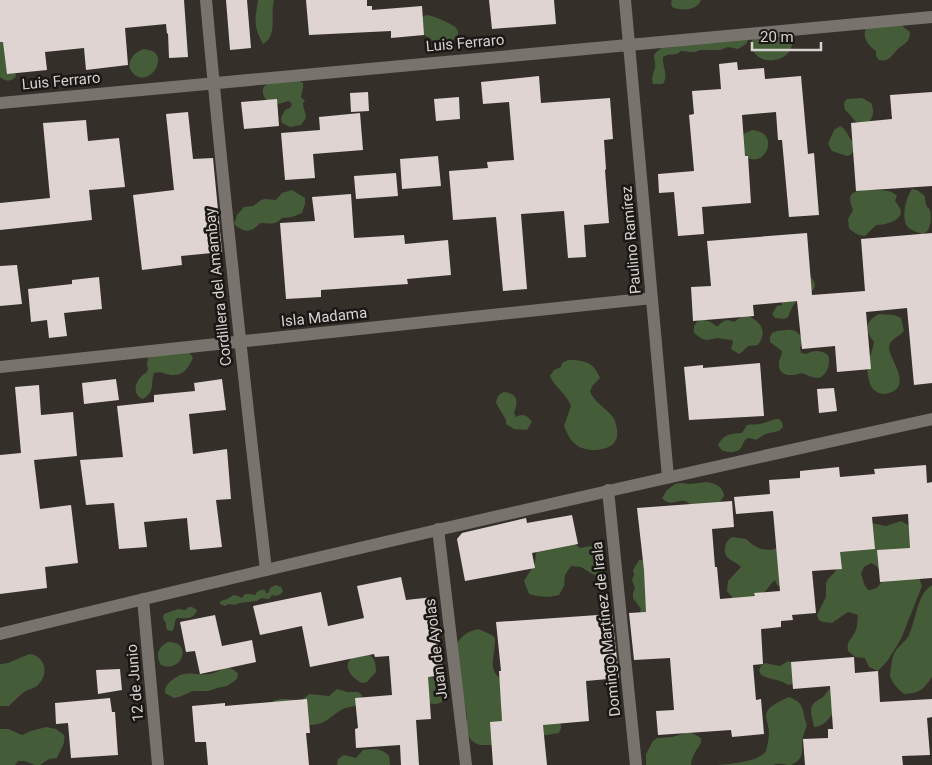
<svg xmlns="http://www.w3.org/2000/svg" width="932" height="765" font-family="Roboto,sans-serif">
<style>
.green{fill:#455c38;fill-rule:evenodd}
.building{fill:#dfd4d2}
.lines{fill:none;stroke-linecap:round;stroke-linejoin:round}
.street{stroke:#79736d;stroke-width:12}
.secondary{stroke:#79736d;stroke-width:12}
.labels{text-anchor:middle;dominant-baseline:central;stroke-width:5;stroke-linejoin:round;paint-order:stroke}
.street-label{font-size:15px;fill:#d6d2cf;stroke:#1a1715}
</style>
<rect width="100%" height="100%" fill="#352f2a"/>
<!-- green -->
<path class="green" d="M258 0H274C270 15 278 36 263 44 253 25 255 21 258 0Z
M672 0H701C697 11 681 11 672 7L671 2Z
M426 15C432 15 450 23 455 27 458 30 458 31 458 35L446 47 441 48 433 44 431 39 419 32 421 18Z
M901 25 910 32C910 41 906 43 899 48 892 54 890 63 879 60L876 56V51C868 45 862 38 866 28Z
M788 35C804 54 766 72 753 51 750 46 751 41 754 36Z
M0 38 4 39 15 71 16 76C12 82 6 82 0 77Z
M676 39 748 40 746 44 738 49 728 47 720 50H700L695 52H691L681 51 677 54 667 55 663 57C662 67 669 74 663 84H653C651 77 653 75 655 68 656 64 654 60 654 56 655 50 671 43 676 39Z
M145 49C149 50 154 51 156 54 164 64 148 85 135 75 133 73 131 71 130 69 127 59 137 50 145 49Z
M298 80 303 83V88L301 97 305 101 303 103C303 109 306 112 306 118L301 125 290 127 282 123 281 118 285 110 290 108 292 104 289 101C284 102 278 105 273 104 263 101 258 87 269 83 275 80 291 81 298 80Z
M862 98 871 103C874 110 874 114 870 121 852 126 857 120 845 110 844 106 843 102 847 99Z
M840 126C847 129 849 140 856 145 854 150 853 155 847 156L832 151 828 144 834 130Z
M752 130C783 132 764 174 742 154V137L745 133Z
M912 189 917 190 925 196C925 198 925 201 926 204 928 210 927 205 930 210 932 219 931 232 922 234 917 232 910 230 907 226 901 216 906 198 912 189Z
M292 190 305 198V204L302 213 292 217 282 218C275 226 269 223 260 223 251 233 244 233 234 224L237 215 244 207 253 206 261 200 265 199 276 200 282 193Z
M868 190C879 191 890 188 897 196L895 201C897 204 901 208 901 212 900 222 883 225 876 225L865 236C859 236 854 233 849 228L848 219 853 210C846 193 852 191 868 190Z
M810 276C824 291 804 294 796 302 792 306 790 312 788 317L784 319 775 318 772 314 777 306 782 305V297Z
M879 314 894 315 901 318 904 331C899 337 890 339 889 347 889 359 911 383 892 392 887 394 881 395 877 392 871 389 869 382 868 376 866 365 872 353 874 342 864 330 865 321 879 314Z
M747 315C761 322 768 331 758 345L748 346 743 351 739 354 731 349 733 342 732 340 723 339 718 338 707 340 702 339 694 333C692 317 707 317 716 326H718C723 320 727 319 734 322L742 316Z
M787 330C794 329 798 332 803 339L800 348 801 353 806 354C814 350 821 350 828 355 831 363 827 377 817 378 812 378 806 374 801 373 793 377 777 376 779 363 779 359 782 355 782 351L770 342V337L772 333 777 331Z
M149 353H190L193 358C188 368 184 376 171 375 164 374 161 371 154 373 150 384 156 391 143 399 130 394 136 378 146 373L148 369 147 364Z
M568 360C584 360 594 362 600 378L593 385 590 391C591 394 592 396 594 398 600 407 611 411 615 421 621 440 615 448 596 450 588 450 580 449 574 443 569 439 567 432 564 426L571 406C567 394 555 388 550 376L554 370 561 367 562 363Z
M504 392C519 394 518 402 514 413L516 417C523 413 527 415 532 422L527 430 514 429 506 424V420L496 403C497 397 499 394 504 392Z
M776 419H779L782 422 783 427 779 431 765 434 756 440C755 439 749 438 748 438 740 441 746 453 728 452 722 451 721 450 718 445 724 434 730 434 742 433L747 425C752 424 759 425 764 423 768 422 771 420 776 419Z
M706 482C715 483 723 486 724 496L720 502 695 510C692 507 690 503 685 501 676 499 671 508 662 498L667 490 675 484 680 483 691 484Z
M901 521 910 526 917 572 922 586 901 639 888 660 878 671 869 667 865 658 855 657 848 651C846 641 852 639 855 632 858 627 857 620 858 615L848 612 832 623 823 622 819 620 817 615 826 597V583L828 579 835 572 837 568 838 553 866 522 886 526ZM871 563C879 566 881 572 883 580L877 588 870 590H868L864 584 861 573 864 567Z
M563 535 580 548 590 546 600 549 604 558V571L596 576 581 567 571 566 565 575 564 586 559 595C548 598 540 597 529 594L524 581 535 563 536 552 542 544Z
M732 537 746 539 753 545 761 549 771 550 780 547 781 587 777 585 775 580C770 584 767 590 762 595L763 628 760 632 727 591 728 581 741 567C735 560 723 560 725 548 726 543 727 540 732 537Z
M639 560H644L658 610 638 616 641 609 633 598V593L635 588 632 580 634 575 633 570Z
M276 585 281 587 283 591C281 595 276 597 272 595L269 599 261 598 257 601 240 603 234 605 229 604 225 606 220 604V602C224 599 228 600 233 595L238 596 242 598 245 594H250L255 595C257 591 260 589 265 590L266 593H268L271 587Z
M932 585V677C923 690 920 693 904 694 899 690 892 683 890 676 890 673 892 659 893 656 896 647 905 643 909 635 916 620 917 594 932 585Z
M189 607H192L197 610C194 620 185 618 177 618 173 622 176 627 172 631L167 630 166 626V623L163 619 164 614 178 609 185 610Z
M478 629 492 635 495 638C496 657 485 670 504 681 505 684 507 687 507 690 507 700 497 708 503 718L560 717 561 728 559 733 540 736 509 745H480L475 743 471 740 466 731 467 717 455 647C461 636 466 632 478 629Z
M168 642C193 641 183 674 161 665 155 656 158 647 168 642Z
M31 654C46 658 49 674 38 685 34 689 28 689 24 692 19 696 14 701 9 706H0V664C12 664 20 656 31 654Z
M368 654C375 658 376 664 376 672L367 682 362 683C353 679 341 666 352 658 356 655 363 655 368 654Z
M788 661 793 663V684L788 685C780 679 770 680 761 675L759 670 761 666 765 663 780 666Z
M225 668C231 668 234 669 238 674L237 679 227 686 217 688 208 691H193L179 697 174 698 165 693C165 687 167 684 172 680 187 669 193 676 210 674 215 673 220 670 225 668Z
M428 675 442 683 447 696C443 704 435 706 426 702Z
M832 687 836 710C830 717 824 727 814 727 813 720 808 709 814 703 817 700 821 699 824 696 827 692 828 690 832 687Z
M337 689 347 692H358L362 695C358 711 351 704 341 710 328 718 326 725 308 725L272 706 273 701C282 697 292 700 302 700L309 694 329 696Z
M789 697C806 704 801 709 807 725 806 728 804 733 803 737 800 749 807 758 791 765 785 765 779 762 773 765H718C729 764 755 762 763 754 766 752 766 751 767 747 768 742 769 737 769 732 768 718 760 714 775 704 780 701 784 699 789 697Z
M46 727 56 729 64 735C66 744 60 750 57 758L49 759 40 765H35L24 761H18L15 765H0V729H8L22 735 31 731Z
M686 733H692L701 738V743C696 751 692 755 691 765H646V754L653 741 657 738 672 737Z
M373 749C380 749 384 751 389 756L390 765H337L338 759 344 755 356 758 363 750Z"/>
<!-- building -->
<path class="building" d="M0 0H184L188 57 169 58 168 33 167 34 166 24 125 28 128 65 86 70 84 48 45 52 47 70 7 74 3 42H0Z
M226 0H247L251 48 230 50Z
M306 0H367V6H372V10L422 6 424 35 391 38V31L309 35Z
M489 0H554L556 24 492 29Z
M737 62 738 70 764 68 765 79 801 76 808 154 814 153 819 215 789 217 782 140H778L776 112 742 115 745 156H748L751 203 702 207 704 234 678 236 674 192 659 193 658 174 694 171 689 115 694 114 692 91 721 89 719 64Z
M539 76 541 103 610 98 613 139 604 140 606 169 605 170 609 223 584 225 586 257 568 258 564 211 521 214 527 289 503 291 496 217 453 220 449 171 488 168 487 162 514 160 509 102 483 104 481 82Z
M368 92 369 111 351 112 350 93Z
M932 92V186L856 191 851 123 892 119 890 95Z
M459 97 460 119 436 121 434 99Z
M277 99 279 126 244 129 241 102Z
M188 112 193 159 213 158 222 252 181 256 182 265 142 270 133 195 174 190 166 114Z
M360 113 363 150 313 154 315 178 285 180 281 133 320 130 319 117Z
M86 120 88 141 119 138 125 187 89 190 92 220 0 230V203L50 198 43 123Z
M438 156 441 186 402 189 400 159Z
M396 173 398 196 356 199 354 176Z
M351 194 354 238 404 235 405 244 448 240 451 275 407 279 408 284 321 290V297L286 299 280 223 315 221 312 197Z
M807 233 812 295 865 291 861 239 932 233V383L914 385 907 308 866 312 871 369 837 372 835 346 802 349 797 301 753 305 754 316 693 321 691 287 711 286 707 241Z
M17 265 22 304 0 306V266Z
M99 277 102 309 64 313 67 336 49 338 47 320 31 322 28 289 72 284V280Z
M760 363 764 416 689 420 684 367 703 365V368Z
M116 379 119 400 84 404 82 383Z
M222 379 226 410 189 414 193 454 227 449 231 499 216 500 222 547 190 550 187 518 144 522 147 547 119 549 114 503 86 505 80 460 123 457 117 406 154 402V395L195 391 194 383Z
M39 385 41 415 73 412 77 456 34 460 40 509 71 505 78 563 45 567 47 588 0 594V455L21 453 15 387Z
M834 388 837 411 819 413 817 389Z
M926 465 927 483 932 482V578L880 582 877 550 910 548 908 514 872 517 875 549 840 552 842 569 812 571 816 613 792 615 793 620 781 621V627L761 629 763 664 753 665 756 700 761 699 764 734 732 737 731 730 658 735 656 711 674 710 670 658 634 660 629 613 646 612 644 570 637 508 732 501 734 527 712 529 715 567H717L720 599 755 596 754 593 780 591 773 511 736 514 734 497 770 494 769 480 800 478V471L839 467 840 477 875 474 874 469Z
M572 515 578 544 532 553 535 568 465 581 457 539 462 533 526 518 527 523Z
M401 577 406 600 434 597 439 652H441L443 675 428 677 431 719 416 720 419 765H401L400 745 356 748 355 729 358 728 355 698 392 695 389 656 375 657 374 654 310 667 302 626 260 635 253 606 321 592 328 626 364 618 357 586Z
M612 614 619 678 586 681 589 721 543 725 547 765H493L490 722 502 721 499 671H501L496 622Z
M215 615 222 646 252 640 256 662 200 674 195 651 186 652 180 622Z
M854 657 855 673 878 671 880 702 932 699V717L927 718 930 755 902 756 903 765H805L803 739 828 738V729H833L830 686 793 689 791 662Z
M120 669 122 690 98 694 96 670Z
M110 698 112 712H115L118 755 71 758 68 723 56 724 55 703Z
M307 699 310 733H306L309 765H208L206 742H195L192 706 225 703V706Z"/>
<g class="lines">
<!-- street -->
<path class="street" d="M206 0C223 190 244 380 266 570
M625 0 668 477
M0 103 932 17
M0 367 652 298
M608 490 636 765
M438 529 466 765
M143 599 158 765"/>
<!-- secondary -->
<path class="secondary" d="M0 634C310 558 621 487 932 419"/>
</g>
<g class="labels">
<!-- street labels -->
<g class="street-label">
<text transform="translate(465 43) rotate(-5)">Luis Ferraro</text>
<text transform="translate(61 81) rotate(-5)">Luis Ferraro</text>
<text transform="translate(631 240) rotate(-95)">Paulino Ramírez</text>
<text transform="translate(218 287) rotate(-96)">Cordillera del Amambay</text>
<text transform="translate(324 317) rotate(-6)">Isla Madama</text>
<text transform="translate(606 629) rotate(-96)">Domingo Martínez de Irala</text>
<text transform="translate(436 649) rotate(-97)">Juan de Ayolas</text>
<text transform="translate(135 683) rotate(-95)">12 de Junio</text>
</g>
</g>
<!-- scale -->
<path d="M752 42v8h69v-8" fill="none" stroke="#d6d2cf" stroke-width="2.5"/>
<text x="760" y="42" font-size="15" fill="#d6d2cf" stroke="#1a1715" stroke-width="4" paint-order="stroke">20 m</text>
</svg>
